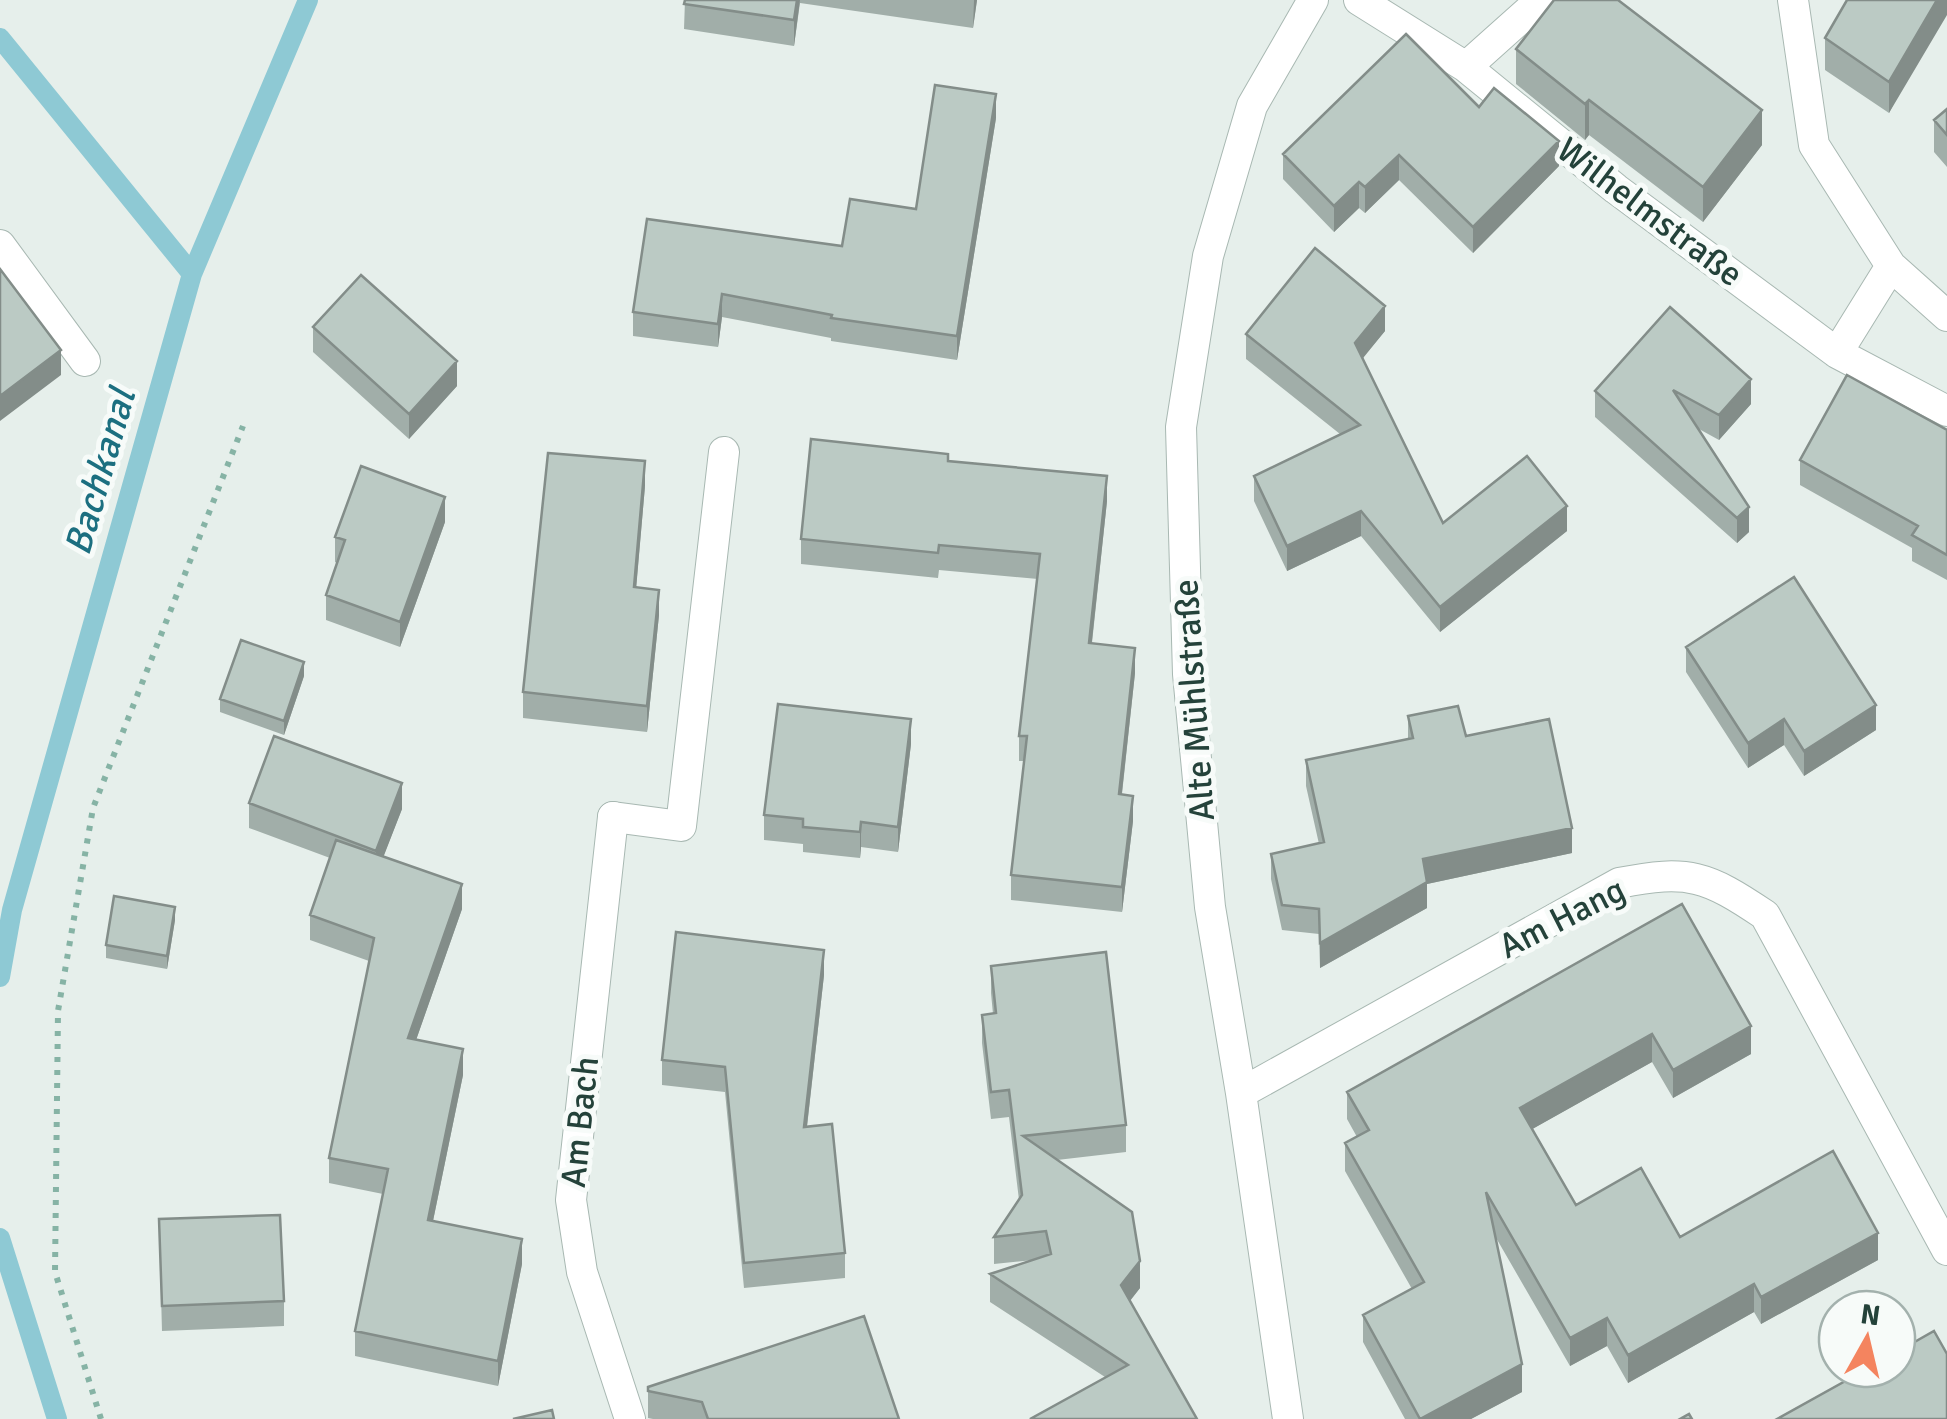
<svg xmlns="http://www.w3.org/2000/svg" width="1947" height="1419" font-family="Signika,sans-serif">
<style>
.lines{fill:none;stroke-linecap:round;stroke-linejoin:round}
.stream{stroke:#8ec9d4;stroke-width:20}
.service-casing{stroke:#a8b8b2;stroke-width:32}
.minor-casing{stroke:#a8b8b2;stroke-width:32}
.path{stroke:#86b3a5;stroke-width:6;stroke-dasharray:5 8;stroke-linecap:butt}
.service{stroke:#fff;stroke-width:30}
.minor{stroke:#fff;stroke-width:30}
.wall{fill:#a1aea9}
.shaded-wall{fill:#838d89}
.building{fill:#bbcac4;stroke:#838d89;stroke-width:2.5}
.labels{text-anchor:middle;dominant-baseline:central;stroke-width:10;stroke-linejoin:round;paint-order:stroke}
.street-label{font-size:35px;fill:#24423a;stroke:#f7fbf9}
.water-label{font-size:38px;font-style:italic;fill:#1c6f80;stroke:#f7fbf9}
</style>
<rect width="100%" height="100%" fill="#e6efeb"/>
<g class="lines">
<!-- stream -->
<path class="stream" d="M0 38 192 274
M0 977 12 910 192 274 308 0
M0 1238 57 1419"/>
<!-- service casing -->
<g class="service-casing">
<path id="service" d="M0 245 85 361
M613 817 681 826 724 452"/>
</g>
<!-- minor casing -->
<g class="minor-casing">
<path id="minor" d="M1359 0 1466 67 1541 0
M1793 0 1814 145 1891 266 1947 316
M1466 67 1616 189 1837 353 1947 411
M1837 353 1891 266
M613 817 571 1200 582 1272 630 1419
M1241 1093 1619 883C1689 869 1707 876 1765 915L1947 1250
M1288 1419 1241 1093 1210 907 1188 674 1181 427 1208 256 1252 106 1313 0"/>
</g>
<!-- path -->
<path class="path" d="M101 1419 55 1272 58 1011 93 808 243 426"/>
<!-- service -->
<use href="#service" class="service"/>
<!-- minor -->
<use href="#minor" class="minor"/>
</g>
<!-- wall -->
<path class="wall" d="M685 0H977L973 28 800 3 794 46 684 29Z
M1947 0 1889 113 1825 70V38Z
M1516 49 1762 145 1703 222 1589 135 1585 140 1516 84Z
M1479 107 1559 166 1473 253 1399 180 1365 213 1359 208 1334 232 1283 179V154Z
M1947 109V167L1934 152V120Z
M996 118 957 360 831 341V338L722 317 718 347 633 336V312L842 246 916 209Z
M1670 307 1751 404 1719 440 1699 429 1749 532 1737 543 1595 417V391Z
M313 327 457 386 409 439 313 352Z
M1385 331 1362 358 1443 523 1567 531 1440 632 1361 536 1287 571 1254 501V476L1340 434 1246 359V334Z
M1947 430V580L1912 561V548L1800 485V460Z
M948 461 1107 501 1092 643 1135 673 1122 794 1133 821 1122 912 1011 900V875L1024 761H1019V736L1038 579 939 570 938 578 801 564V539Z
M645 486 636 588 659 615 647 732 523 718V692Z
M445 522 400 647 326 620V595L337 563 335 562V537Z
M1686 647 1876 730 1804 776 1784 745 1748 768 1686 672Z
M304 676 284 735 220 712V699Z
M1408 716 1466 736 1572 853 1427 884V908L1320 968 1319 934 1282 930 1271 879V854L1319 844 1306 786V760L1408 739Z
M911 744 898 852 861 847 860 858 803 852V844L764 840V815Z
M249 803 402 809 383 857 462 909 416 1040 463 1075 433 1221 522 1264 498 1386 355 1356V1331L383 1194 329 1183V1158L369 961 310 940V915L330 858 249 828Z
M1682 904 1751 1054 1673 1098 1652 1062 1532 1129 1576 1205 1680 1237 1878 1260 1761 1324 1754 1312 1628 1383 1607 1346 1570 1366 1495 1236 1522 1392 1471 1419H1405L1363 1342V1315L1412 1289 1345 1171V1143L1357 1137 1347 1119V1092Z
M175 920 167 969 106 958V945Z
M991 966 1126 1125V1152L1057 1160 1140 1288 1130 1301 1197 1419 1105 1377 990 1302V1274L1034 1260 994 1264V1237L1019 1200 1009 1117 991 1119 982 1043V1015L993 1014 991 993Z
M824 975 807 1127 845 1253V1278L744 1288 725 1092 662 1085V1060Z
M159 1219 284 1301V1326L162 1331Z
M648 1387 899 1419H653L648 1418Z"/>
<!-- shaded-wall -->
<path class="shaded-wall" d="M797 0H800L794 46V20Z
M974 0H977L973 28Z
M1937 0H1947V15L1889 113V82Z
M996 94V118L957 360V336Z
M1589 100V135L1585 140V104Z
M1762 110V145L1703 222V187Z
M1559 141V166L1473 253V227Z
M1399 155V180L1365 213V187Z
M1359 182V208L1334 232V206Z
M722 294V317L718 347V324Z
M1385 306V331L1355 368V343Z
M61 350V375L0 421V396Z
M457 361V386L409 439V414Z
M1751 379V404L1719 440V415Z
M645 461V486L634 613V587Z
M1107 476V501L1089 668V643Z
M445 497V522L400 647V622Z
M1567 506V531L1440 632V607Z
M1749 507V532L1737 543V518Z
M1361 511V536L1287 571V546Z
M659 590V615L647 732V706Z
M1135 648V673L1119 819V794Z
M304 662V676L284 735V721Z
M1876 705V730L1804 776V751Z
M911 719V744L898 852V827Z
M1784 719V745L1748 768V743Z
M402 783V809L376 876V851Z
M1133 796V821L1122 912V887Z
M861 822V847L860 858V832Z
M1572 828V853L1427 884V908L1320 968V943L1423 859Z
M462 884V909L408 1063V1038Z
M175 907V920L167 969V956Z
M824 950V975L804 1152V1127Z
M1751 1026V1054L1673 1098V1070Z
M1652 1034V1062L1520 1136V1108Z
M463 1049V1075L428 1245V1220Z
M1878 1233V1260L1761 1324V1297Z
M522 1239V1264L498 1386V1361Z
M1140 1261V1288L1121 1312V1285Z
M1754 1284V1312L1628 1383V1355Z
M1607 1318V1346L1570 1366V1338Z
M1522 1364V1392L1471 1419H1420Z"/>
<!-- building -->
<path class="building" d="M685 0H797L794 20 684 4Z
M1554 0H1618L1762 110 1703 187 1589 100 1585 104 1516 49Z
M1847 0H1937L1889 82 1825 38Z
M1406 34 1479 107 1494 88 1559 141 1473 227 1399 155 1365 187 1359 182 1334 206 1283 154Z
M935 85 996 94 957 336 831 318 832 315 722 294 718 324 633 312 647 219 842 246 850 199 916 209Z
M1947 109V135L1934 120Z
M1315 248 1385 306 1355 343 1443 523 1527 456 1567 506 1440 607 1361 511 1287 546 1254 476 1360 425 1246 334Z
M0 269 61 350 0 396Z
M361 275 457 361 409 414 313 327Z
M1670 307 1751 379 1719 415 1673 390 1749 507 1737 518 1595 391Z
M1847 375 1947 430V555L1912 535 1918 526 1800 460Z
M811 439 948 454V461L1107 476 1089 643 1135 648 1119 794 1133 796 1122 887 1011 875 1027 736H1019L1040 554 939 545 938 553 801 539Z
M548 453 645 461 634 587 659 590 647 706 523 692Z
M361 466 445 497 400 622 326 595 345 540 335 537Z
M1794 577 1876 705 1804 751 1784 719 1748 743 1686 647Z
M241 640 304 662 284 721 220 699Z
M778 704 911 719 898 827 861 822 860 832 803 827V819L764 815Z
M1458 706 1466 736 1549 719 1572 828 1423 859 1427 882 1320 943 1319 909 1282 905 1271 854 1324 842 1306 760 1413 738 1408 716Z
M274 736 402 783 376 851 249 803Z
M336 840 462 884 408 1038 463 1049 428 1220 522 1239 498 1361 355 1331 388 1169 329 1158 374 938 310 915Z
M114 896 175 907 167 956 106 945Z
M1682 904 1751 1026 1673 1070 1652 1034 1520 1108 1576 1205 1641 1168 1680 1237 1833 1151 1878 1233 1761 1297 1754 1284 1628 1355 1607 1318 1570 1338 1486 1192 1522 1364 1420 1419 1363 1315 1424 1282 1345 1143 1369 1130 1347 1092Z
M676 932 824 950 804 1127 832 1124 845 1253 744 1263 725 1067 662 1060Z
M1106 952 1126 1125 1023 1136 1132 1212 1140 1261 1121 1285 1197 1419H1030L1128 1365 990 1274 1051 1254 1046 1231 994 1237 1022 1195 1009 1090 991 1092 982 1015 996 1013 991 966Z
M280 1215 284 1301 162 1306 159 1219Z
M864 1316 899 1419H708L702 1402 648 1391V1387Z
M1934 1331 1947 1354V1419H1777L1867 1369H1897V1352Z
M552 1410 554 1419H513Z
M1689 1414 1692 1419H1680Z"/>
<g class="labels">
<!-- street labels -->
<g class="street-label">
<text transform="translate(1650 212) rotate(37)">Wilhelmstraße</text>
<text transform="translate(1194 700) rotate(-94)">Alte Mühlstraße</text>
<text transform="translate(1562 918) rotate(-27)">Am Hang</text>
<text transform="translate(580 1122) rotate(-84)">Am Bach</text>
</g>
<!-- water labels -->
<g class="water-label">
<text transform="translate(100 472) rotate(-74)">Bachkanal</text>
</g>
</g>
<!-- north arrow -->
<g transform="translate(1867 1339) rotate(8)"><circle r="48" fill="#f7fbf9" stroke="#a3b1ad" stroke-width="2.5"/>
<path d="M0-8L18 38L0 25L-18 38Z" fill="#f4845f"/>
<text y="-15" font-size="28" font-weight="bold" text-anchor="middle" fill="#24423a">N</text>
</g>
</svg>
